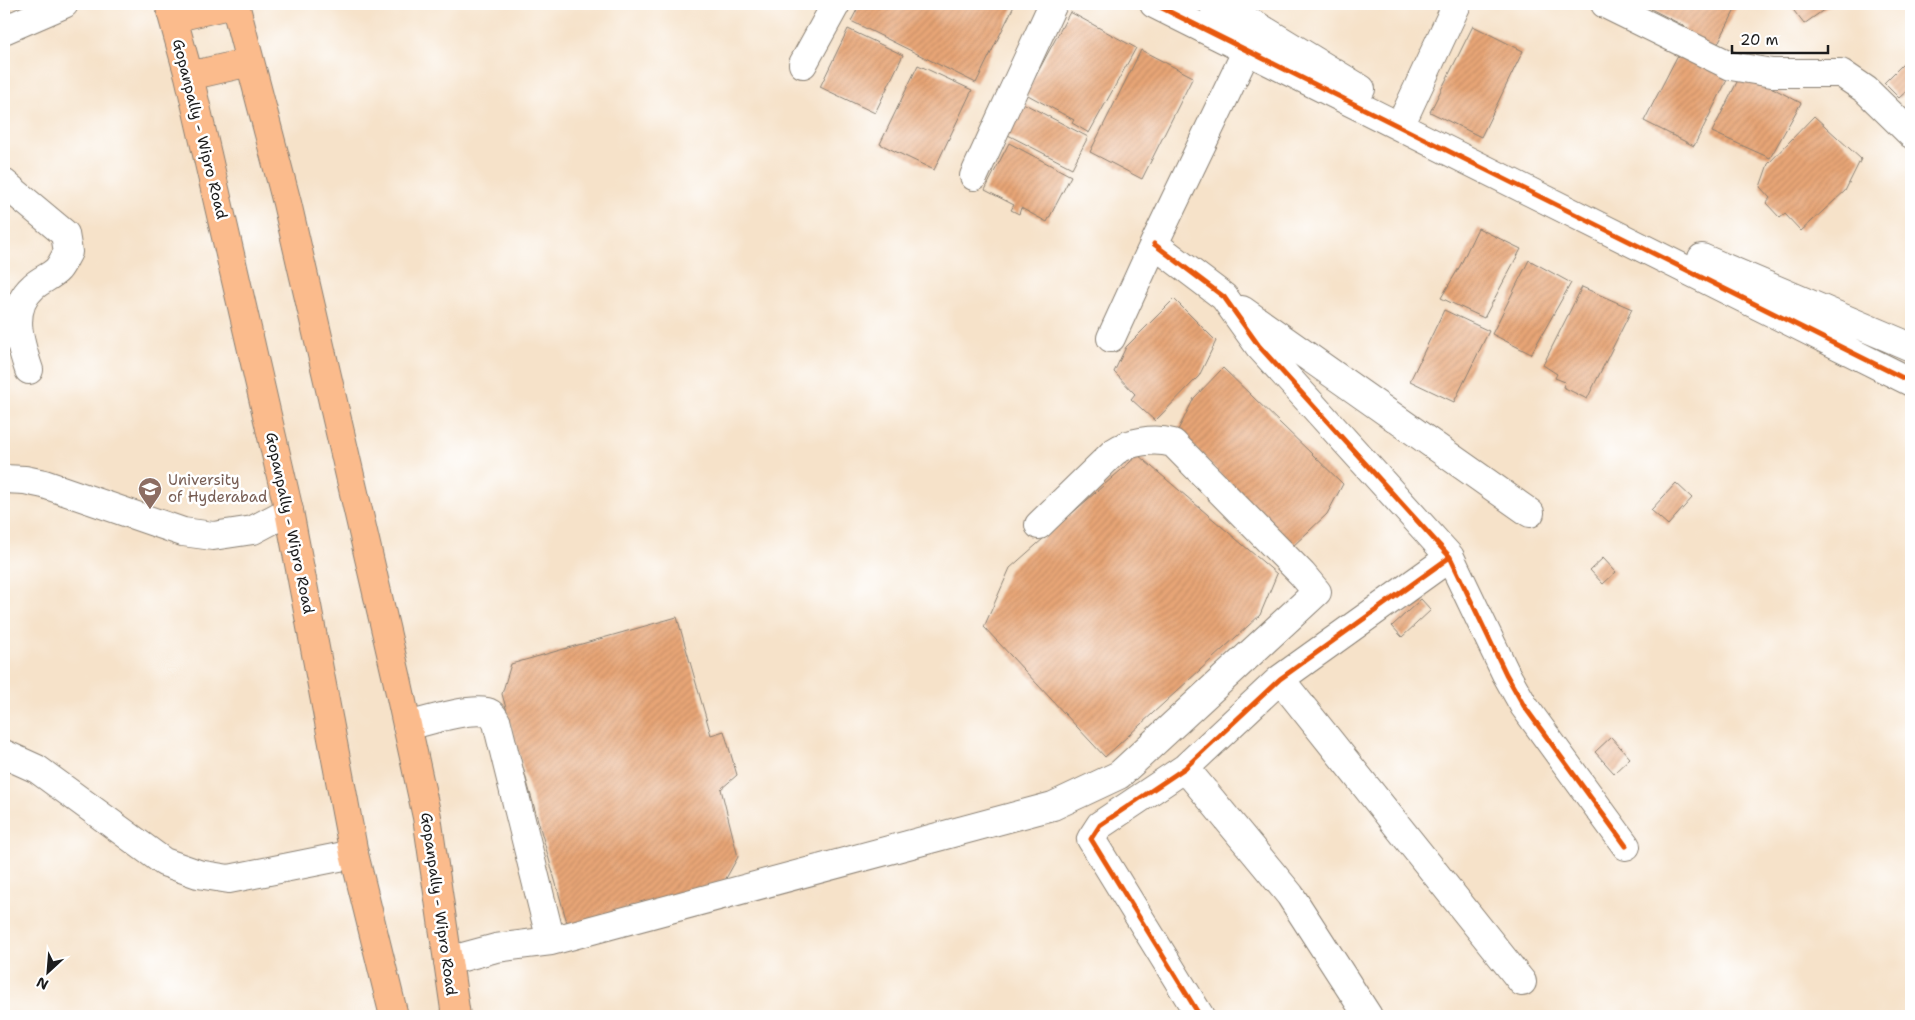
<svg xmlns="http://www.w3.org/2000/svg" width="1915" height="1020" font-family="'Shantell Sans',sans-serif">
<style>
.building{fill:url(#building-hatch)}
.lines{fill:none;stroke-linecap:round;stroke-linejoin:round}
.minor-casing{stroke:#897f72;stroke-width:30}
.major-casing{stroke:#897f72;stroke-width:30}
.minor{stroke:#fff;stroke-width:28}
.major{stroke:#fbbb8c;stroke-width:28}
.cycleway-casing{stroke:#fff;stroke-width:8}
.cycleway{stroke:#e8590c;stroke-width:5}
.labels{text-anchor:middle;dominant-baseline:central;stroke-width:5;stroke-linejoin:round;paint-order:stroke}
.street-label{font-size:15px;fill:#1c1c1c;stroke:#fff}
.education-label{font-size:15px;fill:#785e54;stroke:#fff;text-anchor:start}
</style>
<defs>
<pattern id="building-hatch" width="6" height="6" patternUnits="userSpaceOnUse" patternTransform="scale(1.25)"><rect width="6" height="6" fill="#e7a576"/><path d="M-1 1l2-2M0 6l6-6M5 7l2-2" fill="none" stroke="#c68d66"/></pattern>
</defs>
<rect width="100%" height="100%" fill="#fff"/>
<filter id="ink" filterUnits="userSpaceOnUse"><feTurbulence type="fractalNoise" baseFrequency=".02" numOctaves="2"/><feDisplacementMap in="SourceGraphic" scale="10" xChannelSelector="R" yChannelSelector="G"/><feConvolveMatrix kernelMatrix="1 2 1 2 8 2 1 2 1" color-interpolation-filters="sRGB"/></filter>
<filter id="wash" filterUnits="userSpaceOnUse"><feTurbulence type="fractalNoise" baseFrequency=".0096" numOctaves="4" result="noise"/><feDisplacementMap in="SourceGraphic" scale="20" xChannelSelector="R" yChannelSelector="G"/><feGaussianBlur stdDeviation="1.12" result="paint"/><feColorMatrix in="noise" values="0 0 0 0 0 0 0 0 0 0 0 0 0 0 0 0 0 1.4 0 .05"/><feComposite in="paint" operator="in"/></filter>
<g filter="url(#wash)">
<rect width="100%" height="100%" fill="#f6e2c9"/>
<g id="blocks">
<!-- building -->
<path class="building" d="M860 4H1015L976 83 851 21Z
M1654 4H1738L1713 53 1681 36 1686 27 1651 9Z
M1795 4H1832L1804 24 1791 7Z
M1070 12 1136 48 1089 133 1072 123 1074 120 1026 94Z
M1473 26 1523 51 1481 137 1430 112Z
M848 29 903 55 875 113 820 87Z
M1141 50 1193 77 1142 179 1090 152Z
M1679 53 1728 78 1694 146 1644 121Z
M1911 56V87L1899 98 1884 83Z
M918 65 972 90 934 170 880 144Z
M1742 72 1801 103 1770 158 1712 132Z
M1023 103 1088 137 1072 168 1006 134Z
M1814 116 1861 159 1845 191 1801 231 1785 214 1780 218 1766 203 1770 198 1760 187 1768 164Z
M1009 143 1071 176 1047 222 1021 208 1019 214 1011 210 1014 205 985 190Z
M1478 228 1521 249 1484 318 1441 298 1460 266Z
M1529 260 1571 283 1531 354 1492 334Z
M1582 287 1632 309 1587 399 1563 387 1565 382 1555 378 1557 374 1543 365Z
M1174 299 1216 341 1199 376 1155 421 1131 399 1135 394 1114 372 1126 347Z
M1444 310 1489 331 1454 402 1410 381Z
M1223 368 1343 484 1327 514 1291 548 1178 430 1194 398Z
M1138 455 1277 574 1260 615 1105 757 984 627 1010 568Z
M1676 483 1692 498 1668 525 1651 510Z
M1603 558 1616 572 1603 584 1590 570Z
M1421 599 1431 610 1402 637 1392 626Z
M677 617 711 735 724 731 737 775 721 789 738 857 724 882 568 926 502 694 511 664Z
M1611 737 1630 758 1614 773 1595 752Z"/>
</g>
</g>
<g filter="url(#ink)">
<use href="#blocks" fill-opacity="0" stroke="#897f72" stroke-width="1"/>
<g class="lines">
<!-- minor casing -->
<g class="minor-casing">
<path id="minor" d="M1154 4 1911 382
M1213 4 1259 27 1361 89
M1605 4 1731 66 1772 73H1841L1866 90 1911 134
M4 30 64 4
M803 64 836 4
M1400 126 1457 4
M974 176 1053 4
M4 183 65 234 68 252C65 257 62 264 58 269 52 276 40 280 33 287 8 309 20 343 29 370
M1154 244 1224 297 1259 346 1450 557 1506 674 1524 706 1626 846
M1702 258 1911 347
M1242 310 1530 513
M1111 338 1154 244 1247 50
M4 479 25 480 44 484 183 532 213 536 253 530 289 511
M1280 679 1522 982
M407 726C428 721 466 708 487 712 492 713 495 719 497 723L551 941
M4 754 37 769 164 862 198 874 229 879 354 854
M1185 768 1290 895 1368 1016
M448 961 496 948 551 941 1053 806 1119 775 1317 592 1302 574 1173 443C1154 438 1130 441 1114 452L1039 525
M1200 1016 1091 839 1100 825 1185 768 1280 679 1450 557"/>
</g>
<!-- major casing -->
<g class="major-casing">
<path id="major" d="M169 4 189 76 289 511 354 854 394 1016
M235 4 287 203 397 679 427 817 456 1016
M173 18 233 4
M189 76 250 62"/>
</g>
<!-- minor -->
<use href="#minor" class="minor"/>
<!-- major -->
<use href="#major" class="major"/>
<!-- cycleway casing -->
<g class="cycleway-casing">
<path id="cycleway" d="M1154 4 1911 382
M1154 244 1224 297 1259 346 1450 557 1506 674 1524 706 1626 846
M1200 1016 1091 839 1100 825 1185 768 1280 679 1450 557"/>
</g>
<!-- cycleway -->
<use href="#cycleway" class="cycleway"/>
</g>
</g>
<!-- icons -->
<defs>
<g id="university-pin" transform="scale(1.25)"><path d="M0 17L-7.5 6A9.5 9.5 0 1 1 7.5 6Z" fill="#8d6e63" stroke="#fff"/><path d="M0-5L7-2L0 1L-7-2ZM-4 1L0 2.5L4 1V4Q0 6-4 4Z" fill="#fff"/></g>
</defs>
<g fill-rule="evenodd">
<use href="#university-pin" x="150" y="489"/>
</g>
<g class="labels">
<!-- street labels -->
<g class="street-label">
<text transform="translate(200 129) rotate(76)">Gopanpally - Wipro Road</text>
<text transform="translate(290 523) rotate(78)">Gopanpally - Wipro Road</text>
<text transform="translate(439 904) rotate(82)">Gopanpally - Wipro Road</text>
</g>
<!-- education labels -->
<g class="education-label">
<text x="168" y="480">University<tspan x="168" dy="17">of Hyderabad</tspan></text>
</g>
</g>
<!-- margin -->
<rect width="1915" height="1020" fill="none" stroke="#fff" stroke-width="20"/>
<!-- north arrow -->
<g transform="translate(48 972) rotate(206)" stroke="#ffffff" stroke-width="4" paint-order="stroke">
<path d="M0-4L9 19L0 12L-9 19Z" fill="#1c1c1c"/>
<text y="-8" font-size="14" font-weight="bold" text-anchor="middle" fill="#1c1c1c">N</text>
</g>
<!-- scale -->
<path d="M1732 45v8h96v-8" fill="none" stroke="#1c1c1c" stroke-width="2.5"/>
<text x="1740" y="45" font-size="15" fill="#1c1c1c" stroke="#ffffff" stroke-width="4" paint-order="stroke">20 m</text>
</svg>
